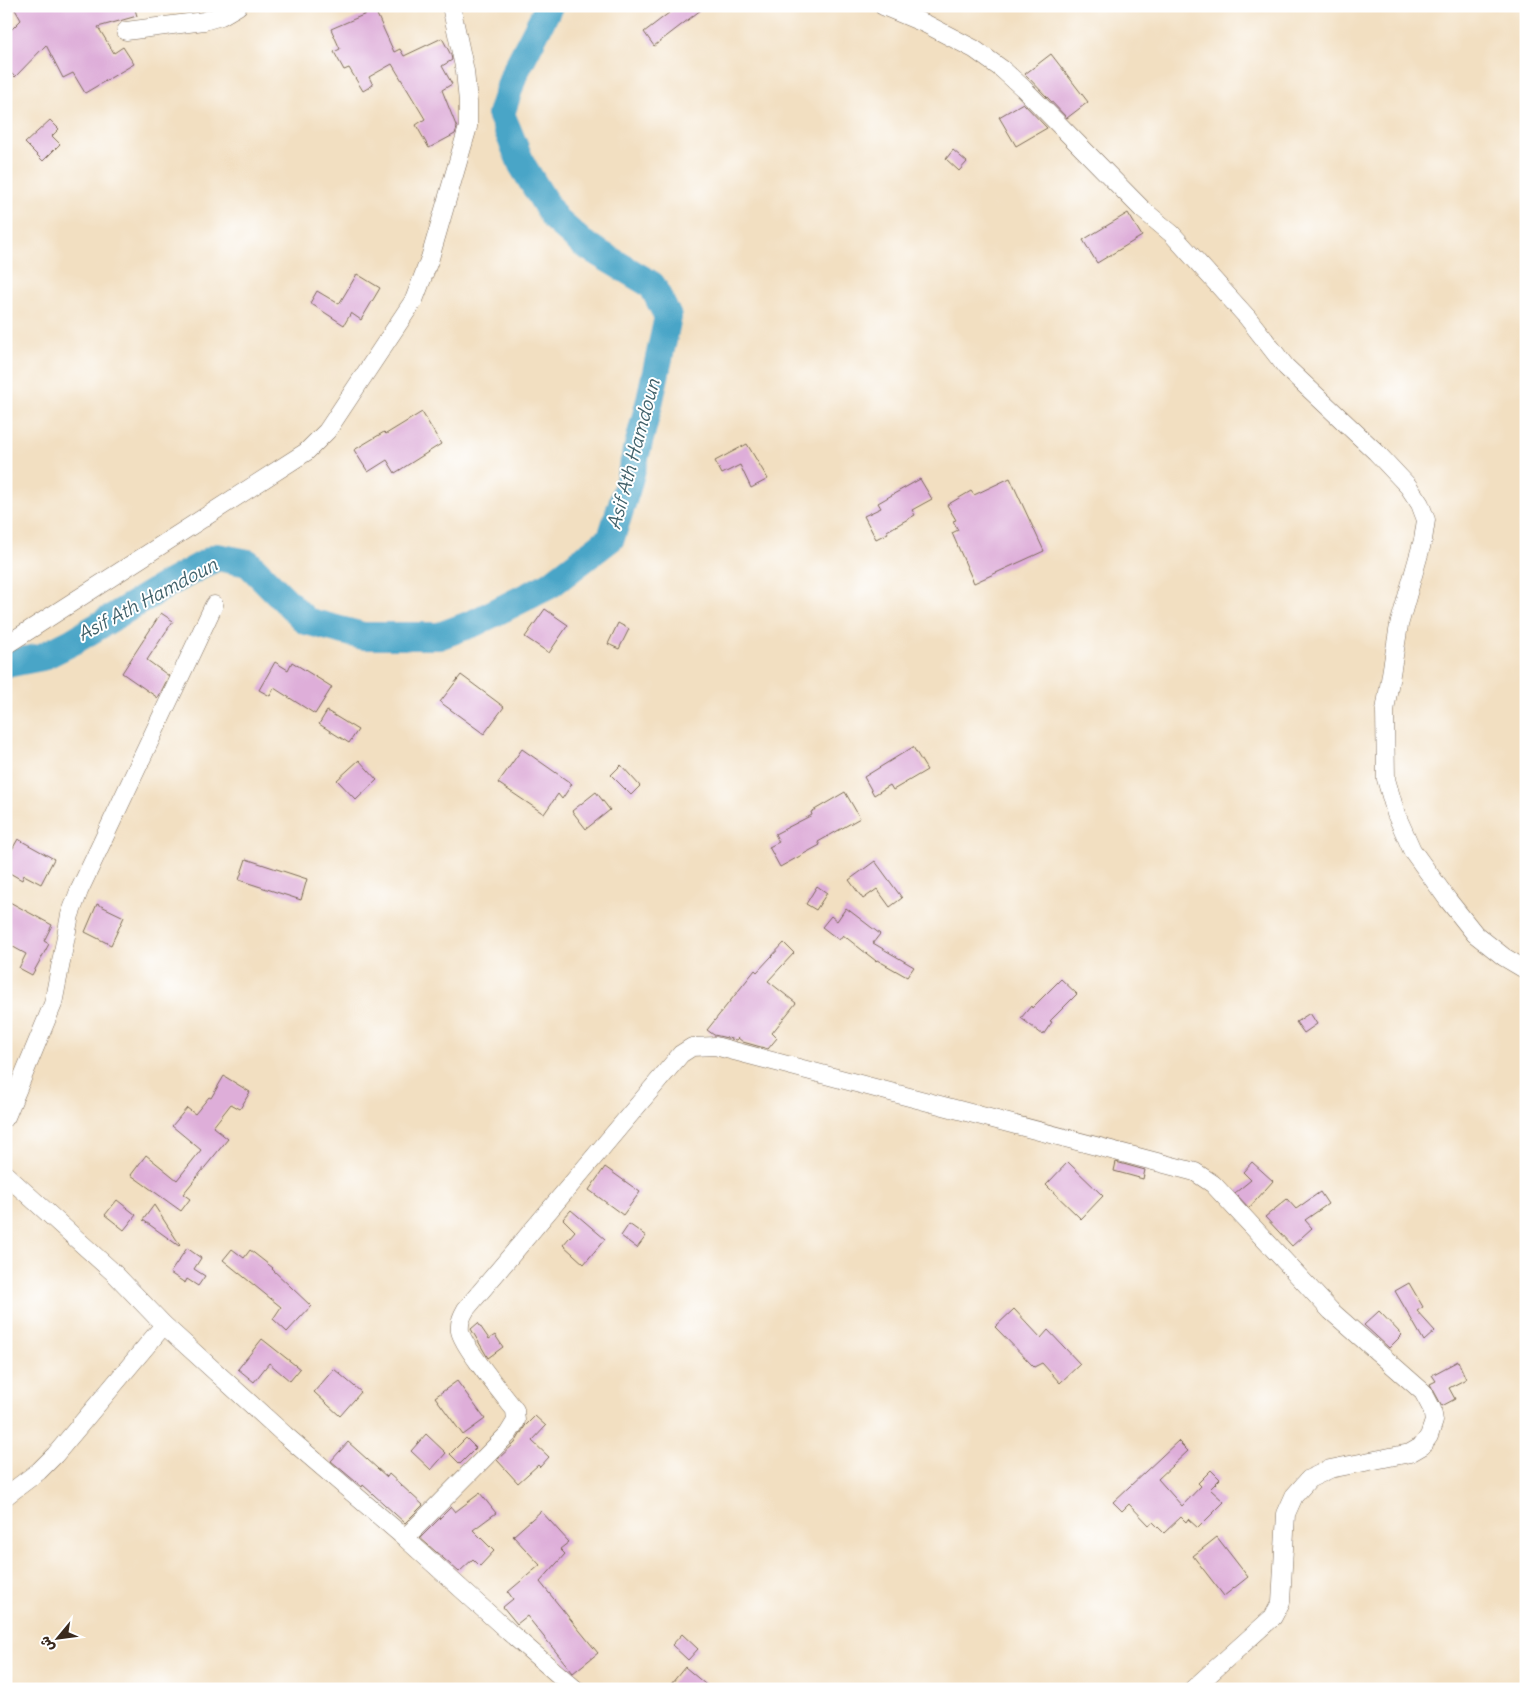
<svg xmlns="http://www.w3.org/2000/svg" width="1532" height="1695" font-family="Delius,'Playpen Sans Arabic',sans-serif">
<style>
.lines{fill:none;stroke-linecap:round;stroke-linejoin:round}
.river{stroke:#48a5c7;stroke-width:28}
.building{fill:#deaed9}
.minor-casing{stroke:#7b6957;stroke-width:19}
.minor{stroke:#fff;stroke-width:18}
.labels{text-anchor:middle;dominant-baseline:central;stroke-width:4;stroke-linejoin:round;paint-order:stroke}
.water-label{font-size:19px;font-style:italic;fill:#41616a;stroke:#fff}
</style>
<rect width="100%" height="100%" fill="#fff"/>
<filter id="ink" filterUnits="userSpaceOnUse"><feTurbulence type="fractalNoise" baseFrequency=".02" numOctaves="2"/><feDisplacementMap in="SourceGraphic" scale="10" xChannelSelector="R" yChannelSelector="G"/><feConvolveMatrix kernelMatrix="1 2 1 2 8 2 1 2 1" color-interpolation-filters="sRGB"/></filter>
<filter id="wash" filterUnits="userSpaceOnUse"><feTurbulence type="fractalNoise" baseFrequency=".0096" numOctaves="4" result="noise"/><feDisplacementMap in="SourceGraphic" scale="20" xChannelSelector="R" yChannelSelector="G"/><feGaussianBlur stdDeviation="1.12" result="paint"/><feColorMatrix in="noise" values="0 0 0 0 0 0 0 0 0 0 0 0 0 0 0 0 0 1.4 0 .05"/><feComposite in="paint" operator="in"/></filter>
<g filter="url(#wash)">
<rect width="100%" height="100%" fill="#f2dfc1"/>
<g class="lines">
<!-- river -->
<path class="river" d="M6 664 42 657 72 642 166 585 217 557 248 563 306 621 363 636H439L474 623 550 585 611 538 627 488 649 404 668 317 652 285 582 243 555 219 522 165 501 114 514 74 549 6"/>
</g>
<g id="blocks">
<!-- building -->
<path class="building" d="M13 6H134L137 16 98 27 114 53 123 47 134 64 85 93 73 73 63 78 46 45 15 77 6 68V35L21 20Z
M678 6H706L654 46 644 32Z
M375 10 394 52 400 49 404 56 442 38 451 55 452 60 442 66 452 84 442 90 457 128 455 134 429 148 416 125 425 119 392 64 369 77 373 85 363 91 349 68 344 70 334 52 340 49 331 29Z
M1051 54 1088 102 1067 118 1025 74Z
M1023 103 1047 128 1016 146 999 117Z
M50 120 59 129 52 136 60 144 43 161 25 143Z
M953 150 967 162 959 171 946 159Z
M1128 213 1142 236 1097 263 1083 240Z
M357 274 380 288 361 320 351 313 344 325 310 303 317 291 339 304Z
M422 412 441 444 395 473 387 460 368 472 354 450 384 432 386 434Z
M747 444 768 479 751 488 740 465 722 474 715 461Z
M1010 478 1044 551 974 583 952 533 958 530 953 521 956 520 947 505 971 491 974 495Z
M920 479 932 499 912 510 915 515 887 531 888 533 876 539 864 516 881 508 878 503Z
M545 609 568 625 549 653 525 637Z
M161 613 173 621 147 660 169 676 158 698 122 673Z
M618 623 629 629 619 649 608 644Z
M275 662 288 670 292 662 332 687 315 714 274 688 270 696 259 690Z
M461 675 504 707 484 734 440 702Z
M327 711 358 730 349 743 319 724Z
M913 747 927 770 893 790 890 785 874 795 864 777Z
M522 749 572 784 562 799 558 794 544 814 498 783Z
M359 760 377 780 356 800 337 780Z
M621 765 640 786 631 795 611 775Z
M596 792 610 810 586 829 572 811Z
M845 792 860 818 818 842 820 845 780 867 769 847 779 842 775 834 812 815 811 812Z
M18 839 54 859 41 884 24 875 22 880 6 871V860Z
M246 859 307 879 301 900 239 880Z
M875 861 902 898 890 907 877 889 863 899 849 880Z
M817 886 827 893 816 910 806 904Z
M6 900 52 925 44 941 49 944 32 975 19 968 26 954 6 943Z
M97 904 124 917 111 945 85 932Z
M846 908 880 934 873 943 914 967 907 977 877 960 876 961 843 935 839 940 822 927 831 916 837 921Z
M784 943 794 953 768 981 796 1003 772 1033 777 1038 768 1049 743 1042 738 1038 736 1040 714 1035 707 1030 755 970 757 972Z
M1061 979 1077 994 1050 1021 1052 1022 1043 1035 1021 1018 1031 1006 1032 1008Z
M1310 1013 1317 1024 1304 1033 1296 1022Z
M224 1076 250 1092 240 1109 231 1104 213 1127 228 1139 183 1194 190 1199 181 1211 131 1175 146 1155 177 1180 201 1150 172 1126 187 1108 195 1114 209 1097 211 1098Z
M1068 1162 1103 1196 1081 1219 1046 1185Z
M1116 1162 1145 1170 1143 1179 1114 1171Z
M1252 1162 1273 1181 1249 1208 1235 1193 1251 1180 1243 1172Z
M605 1167 640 1192 623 1215 589 1190Z
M1320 1192 1328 1204 1305 1220 1312 1228 1292 1246 1265 1217 1287 1199 1296 1209Z
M117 1200 136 1215 124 1230 105 1215Z
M154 1205 180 1245 179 1246 143 1220Z
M571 1210 605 1239 584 1264 563 1245 575 1231 563 1219Z
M629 1224 646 1236 637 1248 621 1236Z
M187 1248 201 1258 194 1269 205 1276 198 1286 187 1279 185 1283 170 1273Z
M232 1249 244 1258 250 1250 273 1268 272 1269 311 1306 287 1332 273 1319 281 1307 223 1260Z
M1409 1283 1423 1307 1417 1311 1435 1331 1424 1341 1395 1291Z
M1014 1309 1041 1338 1048 1330 1080 1364 1060 1383 1042 1363 1034 1367 995 1327Z
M1379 1311 1402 1335 1389 1348 1364 1325Z
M478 1323 489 1339 495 1335 503 1347 488 1358 471 1329Z
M262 1339 300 1369 290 1381 269 1363 254 1382 238 1369Z
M1458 1361 1466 1379 1449 1388 1455 1399 1442 1406 1430 1384 1436 1381 1432 1375Z
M334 1369 361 1392 340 1416 314 1392Z
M457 1381 485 1419 463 1435 435 1397Z
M535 1416 546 1426 532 1441 549 1457 540 1467 538 1465 518 1483 497 1460 515 1443 525 1426Z
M426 1434 446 1453 431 1470 411 1451Z
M466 1438 476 1448 460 1464 450 1454Z
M1178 1441 1188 1451 1158 1479 1182 1506 1201 1486 1198 1483 1211 1470 1220 1479 1210 1489 1224 1502 1198 1528 1188 1519 1186 1522 1181 1517 1164 1533 1153 1522 1149 1525 1129 1504 1122 1511 1113 1502Z
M348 1442 387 1477 389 1474 423 1505 405 1523 363 1485 362 1487 331 1461Z
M480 1493 496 1513 473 1530 494 1551 480 1566 473 1559 459 1572 420 1538 451 1507 455 1512Z
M541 1511 569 1542 560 1549 565 1554 540 1582 598 1653 573 1673 527 1616 517 1624 503 1607 513 1599 508 1592 540 1565 513 1536Z
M1217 1537 1248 1577 1224 1596 1193 1556Z
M682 1634 698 1649 688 1660 672 1645Z
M685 1667 711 1689H667Z"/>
</g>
</g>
<g filter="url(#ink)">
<use href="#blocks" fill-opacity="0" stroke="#7b6957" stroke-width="1"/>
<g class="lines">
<!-- minor casing -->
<g class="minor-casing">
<path id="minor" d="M883 6 926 24 974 49 1002 69 1023 88 1142 209 1172 234 1247 317 1286 367 1376 452 1408 486 1420 504 1426 520 1423 540 1399 625 1385 711 1386 779 1396 814 1412 850 1448 900 1475 934 1504 957 1526 970
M126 31 204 21 221 16 238 6
M6 645 306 452 327 431 414 300 430 258 468 127V102L465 71 451 6
M6 1117 53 1004 70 915 79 891 214 605
M6 1175 114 1273 164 1325 285 1435 405 1538 509 1632 575 1689
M6 1496 39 1471 55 1455 164 1325
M405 1538 508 1434 516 1421 515 1410C504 1396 462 1345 460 1331 459 1322 462 1316 466 1309L681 1054 692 1047 715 1046 1195 1172 1213 1184 1331 1311 1423 1392 1432 1409 1434 1421 1429 1436 1422 1446 1410 1453 1330 1469 1309 1479 1294 1496 1286 1514 1281 1602 1273 1617 1193 1689"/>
</g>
<!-- minor -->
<use href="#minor" class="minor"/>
</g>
</g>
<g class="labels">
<!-- water labels -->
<g class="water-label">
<text transform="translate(633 454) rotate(-75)">Asif Ath Hamdoun</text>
<text transform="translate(147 599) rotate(-28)">Asif Ath Hamdoun</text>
</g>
</g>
<!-- margin -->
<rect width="1532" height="1695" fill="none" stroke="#fff" stroke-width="25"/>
<!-- north arrow -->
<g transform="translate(58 1638) rotate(241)" stroke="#ffffff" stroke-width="4" paint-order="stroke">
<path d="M0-4L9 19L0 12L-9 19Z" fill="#3b2a1e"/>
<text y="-8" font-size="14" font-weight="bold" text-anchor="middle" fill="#3b2a1e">ش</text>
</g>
</svg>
